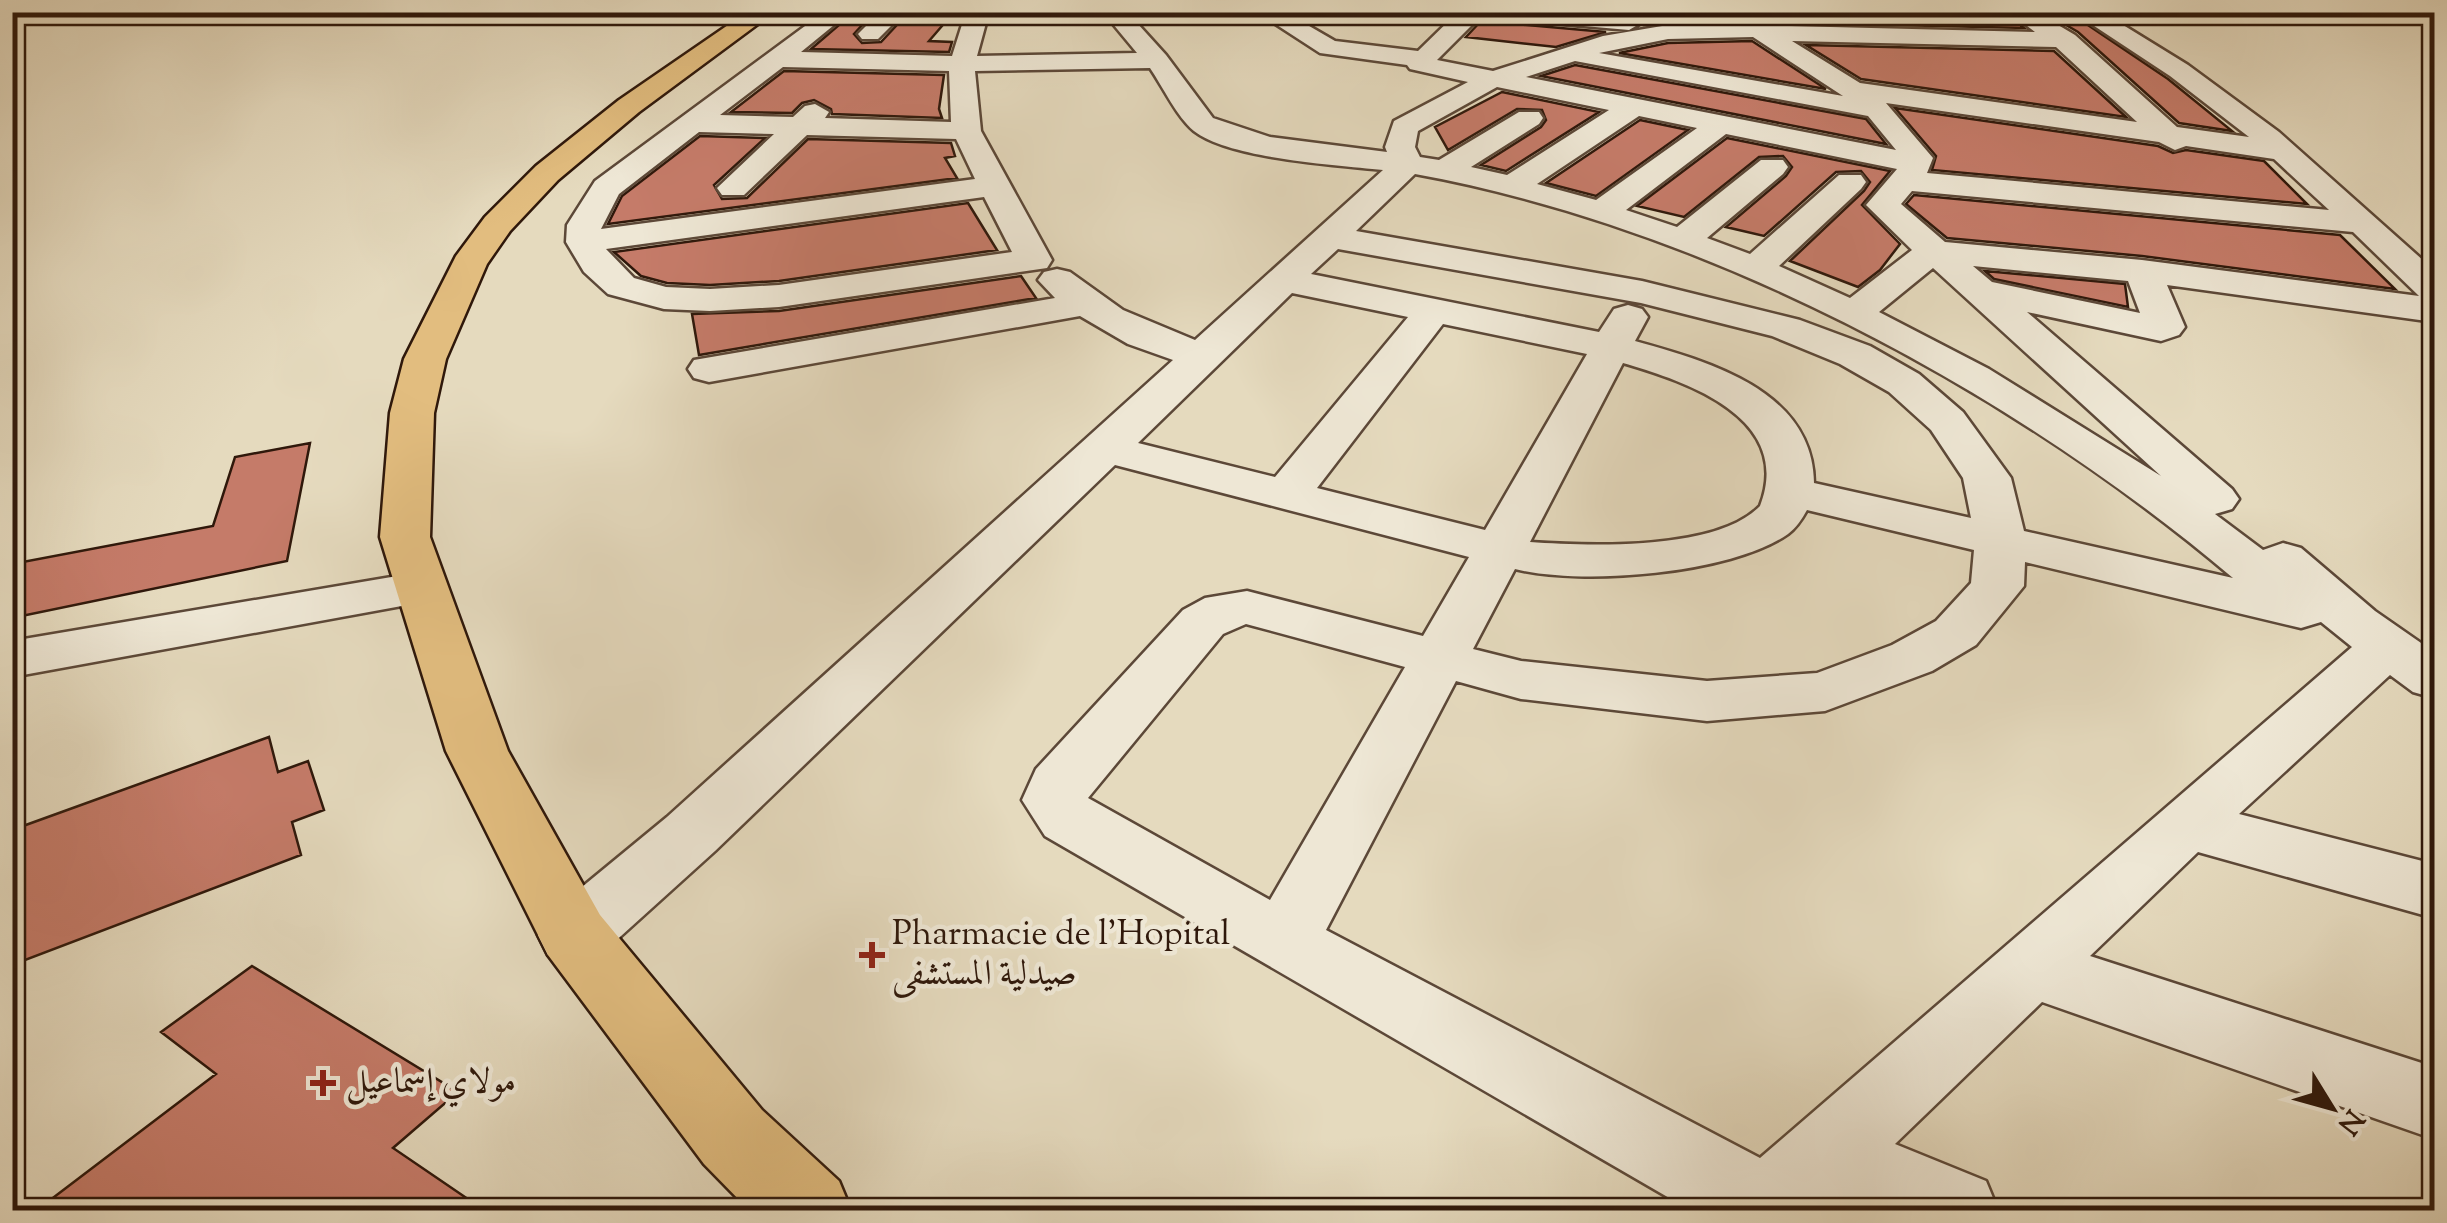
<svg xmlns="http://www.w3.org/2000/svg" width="2447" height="1223" font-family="'Sorts Mill Goudy',Amiri,serif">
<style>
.building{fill:#c57b69;stroke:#2f180b;stroke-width:2.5}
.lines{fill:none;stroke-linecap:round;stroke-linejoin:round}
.minor-casing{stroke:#5c4838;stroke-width:5}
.major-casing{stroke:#2f180b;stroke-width:5}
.minor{fill:#eee7d5;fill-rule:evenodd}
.major{fill:#e2bd7f;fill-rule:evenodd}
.poi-dot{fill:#8f2418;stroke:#eee7d5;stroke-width:4}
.labels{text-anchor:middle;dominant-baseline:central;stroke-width:9;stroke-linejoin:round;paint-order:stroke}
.near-poi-label{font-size:35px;fill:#2f180b;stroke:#eee7d5;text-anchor:start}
</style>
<rect width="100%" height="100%" fill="#e5dabe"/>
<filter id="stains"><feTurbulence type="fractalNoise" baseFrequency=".002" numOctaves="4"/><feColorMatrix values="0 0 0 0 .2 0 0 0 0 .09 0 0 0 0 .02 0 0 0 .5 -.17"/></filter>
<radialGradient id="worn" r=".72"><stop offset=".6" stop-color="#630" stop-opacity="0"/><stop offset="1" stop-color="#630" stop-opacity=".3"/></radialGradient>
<!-- building -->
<path class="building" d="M854 12H874L854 34 862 43 881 42 909 12H954L929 41 952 42 949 52 811 49Z
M1622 12H1773L1754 19 1644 25 1643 20Z
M1823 12H2005L2024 28 1806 23Z
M2044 12 2070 13 2168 79 2232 131 2179 123 2078 32Z
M1481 21 1606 32 1556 47 1466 37Z
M1752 41 1826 89 1619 53 1668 43Z
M1806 45 2054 51 2126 117 1861 79Z
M1575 65 1866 119 1886 144 1541 76Z
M784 71 944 75 939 109 942 118 832 114 831 109 814 100 802 103 792 113 731 112Z
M1502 92 1599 112 1506 171 1481 165 1541 127 1546 120 1542 110 1517 109 1448 150 1435 127Z
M1895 108 2158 146 2173 153 2186 150 2264 161 2307 204 1932 170 1936 156Z
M1640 120 1688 130 1596 196 1546 183Z
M700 136 765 138 714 185 722 199 747 198 808 139 951 143 955 156 945 158 957 178 608 224 622 196Z
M1727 138 1890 171 1862 205 1900 244 1880 270 1858 287 1790 261 1864 191 1870 182 1861 171 1836 172 1764 236 1726 227 1786 176 1792 167 1783 156 1759 157 1684 217 1637 206Z
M1914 195 2340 235 2395 289 2142 256 1947 238 1906 204Z
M968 203 997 250 779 281 710 285 667 283 641 276 614 252Z
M1985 271 2125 284 2128 307 1994 279Z
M1021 276 1036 298 699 355 692 314 779 311Z
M310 443 287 561 12 618V564L213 526 235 457Z
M269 737 278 772 308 761 324 810 292 822 301 855 12 965V830Z
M252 966 458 1092 393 1148 484 1210H37L216 1074 161 1032Z"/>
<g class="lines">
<!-- minor casing -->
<g class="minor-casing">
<path id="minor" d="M824 12H850L801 52 952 56 966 12H989L977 56 1137 53 1103 12H1127L1166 55 1213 118 1270 137 1387 152 1385 147 1394 121 1468 82 1410 69 1407 65 1320 53 1257 12H1285L1335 41 1418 51 1458 12C1490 12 1624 6 1641 23L1629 30 1480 17 1437 60 1493 71 1603 36 1668 25 1755 23 1785 12H1819L1790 26 2035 32 2009 12H2036L2075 35 2177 127 2249 137 2170 76 2073 12H2102L2188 65 2279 132 2434 270V322L2167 285 2185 327 2179 335 2161 341 2027 312 2232 489 2239 499 2232 509 2215 514 2263 550 2283 543 2301 548 2375 611 2434 652V698L2413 692 2390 675 2239 814 2434 864V918L2198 852 2090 956 2434 1067V1139L2042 1002 1895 1144 1986 1181 1998 1210H1857L1836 1201 1826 1210H1690L1045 836 1022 800 1036 769 1183 610 1205 598 1247 591 1423 636 1469 557 1115 465 715 851 600 955 574 964 548 955 538 935 548 915 667 817 1173 360 1128 344 1080 316 709 382 694 378 688 369 694 360 1055 298 1038 280 1044 272 1057 269 1070 272 1123 310 1195 340 1383 170C1337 165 1230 159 1194 131 1177 117 1163 87 1150 68L975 71 981 131 1052 260 1047 268 779 307 710 311 664 309 608 294 584 272 566 242 567 225 595 181ZM1753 37 1843 96 1599 53 1668 39ZM1792 41 2056 47 2137 122 1860 83ZM1575 61 1868 116 1896 150 1526 77ZM783 67 949 71 951 122 825 118 829 112 815 104 805 106 793 117 720 115ZM1497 87 1609 110 1507 175 1471 167 1539 124 1543 118 1539 112H1519L1439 160 1420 157 1415 147 1418 131ZM1886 103 2159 142 2175 150 2186 146 2274 159 2329 210 1927 173 1933 158ZM1639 116 1697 128 1596 200 1537 184ZM699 132 774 134 717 188 722 195H744L807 135 956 139 975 179 601 229 619 194ZM1726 134 1897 169 1866 205 1912 250 1850 298 1779 266 1861 189 1866 182 1861 175H1839L1750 254 1707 238 1783 174 1788 167 1783 160H1761L1677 227 1626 210ZM1415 174C1706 227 2008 388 2233 578L2024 531 2011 478 1963 412 1919 374 1870 346 1800 320 1642 281 1356 231ZM1912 191 2353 232 2419 296 2142 260 1945 242 1901 204ZM984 197 1012 252 779 285 710 289 666 287 634 278 606 249ZM1338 249 1641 303 1772 336 1840 364 1889 392 1931 430 1963 478 1971 518 1814 483C1813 390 1707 361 1635 341L1648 317 1642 309 1628 305 1614 309 1599 332 1311 274ZM1973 266 2128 281 2140 313 1992 282ZM1933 268 2161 476 1989 369 1879 312ZM1292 293 1408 317 1275 477 1138 443ZM1443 324 1587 354 1485 530 1317 488ZM1623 363C1688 382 1794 418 1760 506 1717 551 1589 546 1530 542ZM1807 510 1974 550 1971 583 1936 621 1892 645 1817 673 1707 681 1521 661 1473 649 1515 569C1582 586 1731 574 1788 534 1796 528 1802 519 1807 510ZM2025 562 2301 628 2321 622 2352 647 1760 1158 1326 930 1456 681 1521 699 1707 721 1825 711 1932 671 1976 645 2024 586ZM1246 624 1405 667 1270 900 1088 798 1223 634Z
M880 12H905L878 39H862L858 34Z
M421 572 440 577 448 588 440 599 12 677V641Z"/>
</g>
<!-- major casing -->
<g class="major-casing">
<path id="major" d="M747 12H774L639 112 558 180 510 231 487 264 446 359 434 413 430 537 508 751 600 915 762 1110 839 1181 851 1210H749L704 1164 548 955 446 751 380 537 390 413 404 359 456 256 485 217 536 166 619 100Z"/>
</g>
<!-- minor -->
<use href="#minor" class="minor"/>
<!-- major -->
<use href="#major" class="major"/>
</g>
<!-- markers -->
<g class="poi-dot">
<path d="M867 940h10v10h10v10h-10v10h-10v-10h-10v-10h10z"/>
<path d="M318 1068h10v10h10v10h-10v10h-10v-10h-10v-10h10z"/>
</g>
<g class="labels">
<!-- near-poi labels -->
<g class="near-poi-label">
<text x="892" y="935">Pharmacie de l'Hopital<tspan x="892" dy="40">صيدلية المستشفى</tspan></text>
<text x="346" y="1083">مولاي إسماعيل</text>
</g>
</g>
<!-- margin -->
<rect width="2447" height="1223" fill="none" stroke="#e5dabe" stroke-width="50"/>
<rect x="15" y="15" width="2417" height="1193" fill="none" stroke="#2f180b" stroke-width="5"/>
<rect x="25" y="25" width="2397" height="1173" fill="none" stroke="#2f180b" stroke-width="2.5"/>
<!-- north arrow -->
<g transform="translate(2332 1108) rotate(127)" stroke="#eee7d5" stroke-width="8" paint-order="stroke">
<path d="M0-8L18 38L0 25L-18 38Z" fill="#2f180b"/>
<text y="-15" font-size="28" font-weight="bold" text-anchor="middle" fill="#2f180b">N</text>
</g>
<rect width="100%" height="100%" filter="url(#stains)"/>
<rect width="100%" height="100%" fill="url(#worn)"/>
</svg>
